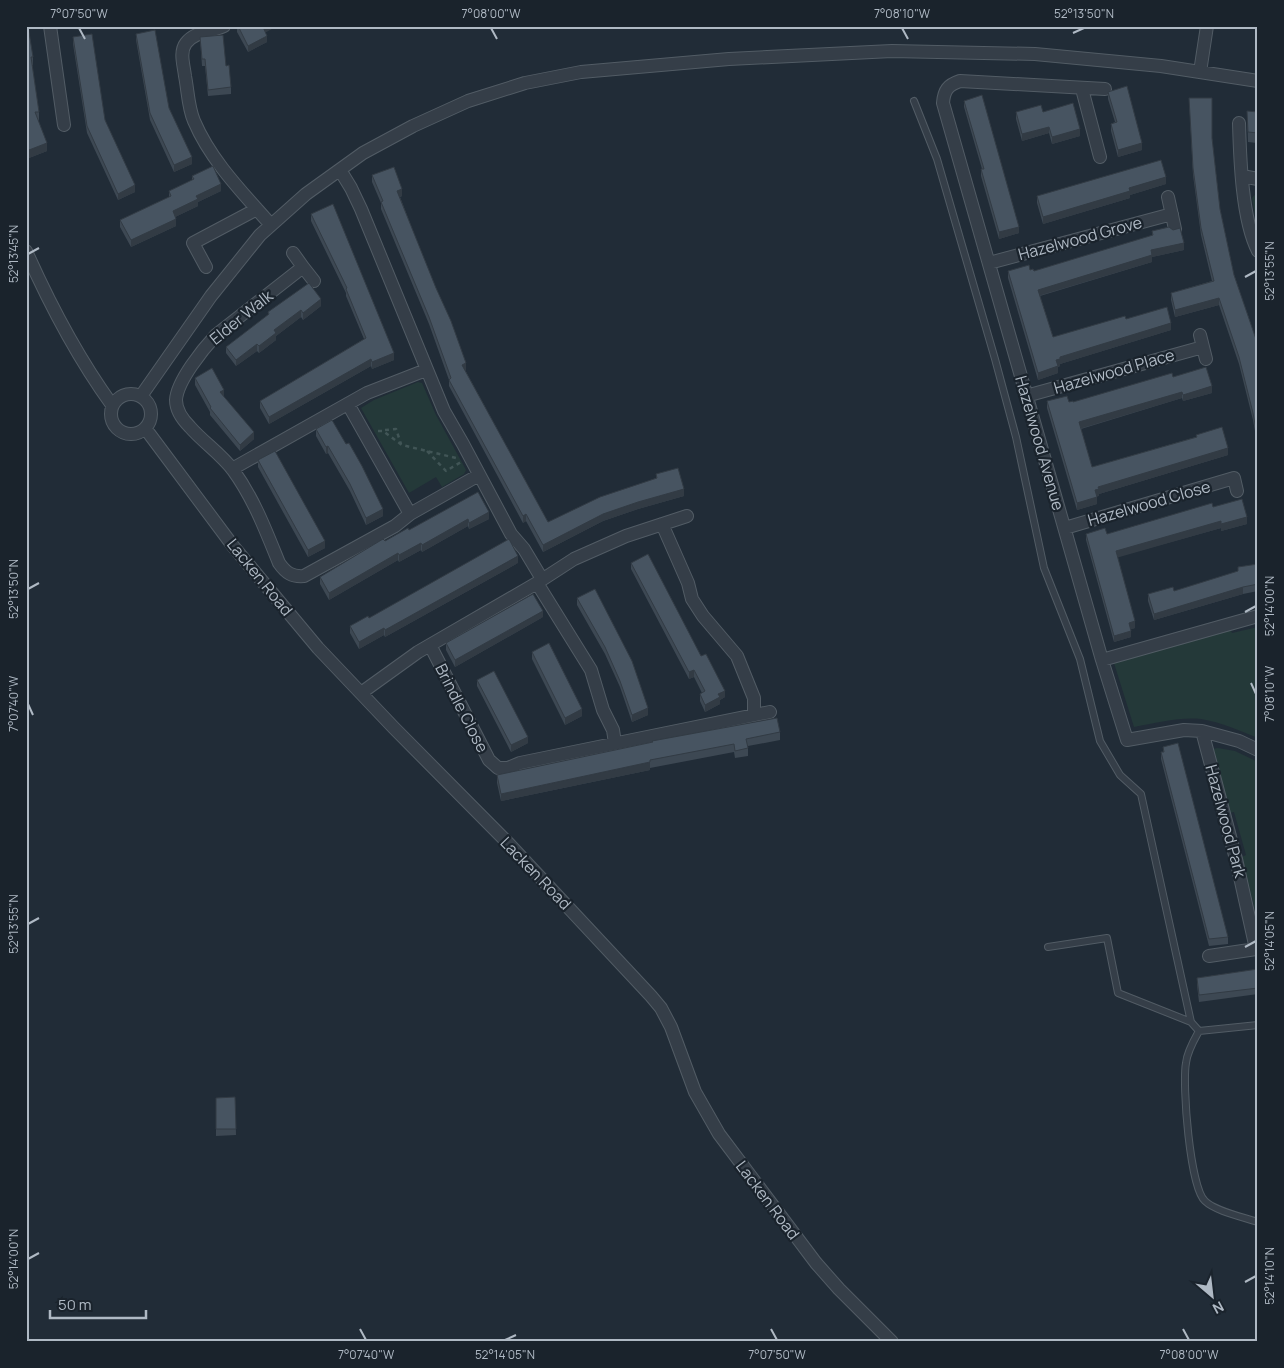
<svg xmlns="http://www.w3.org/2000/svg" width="1284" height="1368" font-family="Manrope,sans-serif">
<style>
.green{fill:#243939}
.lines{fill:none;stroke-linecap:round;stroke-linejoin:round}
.lane-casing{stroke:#525c65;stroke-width:8}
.street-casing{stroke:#525c65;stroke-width:14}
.path{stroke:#415556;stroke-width:2.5;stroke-dasharray:4 4;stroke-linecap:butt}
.lane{stroke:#353e48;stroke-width:6}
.street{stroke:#353e48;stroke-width:12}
.wall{fill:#3d4853}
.shaded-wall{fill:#323b44}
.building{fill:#475461;stroke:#323b44}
.ticks{fill:none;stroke:#afb9c4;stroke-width:2}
.labels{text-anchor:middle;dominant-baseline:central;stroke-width:4.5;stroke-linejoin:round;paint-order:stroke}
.street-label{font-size:16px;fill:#afb9c4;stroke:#1a232c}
.neatline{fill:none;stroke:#afb9c4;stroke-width:2}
.ticks-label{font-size:12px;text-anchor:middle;fill:#afb9c4}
</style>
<rect width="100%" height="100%" fill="#212c37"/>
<!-- green -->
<path class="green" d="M1258 191V232L1252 198Z
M418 382 422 383 436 415 466 470 464 474 442 487 436 477 409 493 361 408 374 400Z
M1258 627V738C1240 731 1221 722 1201 719 1179 717 1156 723 1134 727L1114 663 1230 629 1232 633Z
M1218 748 1235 751 1258 762V922L1242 857 1246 855 1234 812 1229 813 1212 749Z"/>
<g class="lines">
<!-- lane casing -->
<g class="lane-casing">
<path id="lane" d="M914 101 937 159 995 359 1016 437 1044 568 1080 659 1100 741 1120 775 1141 794 1191 1022 1199 1031
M1048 947 1107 938 1118 993 1191 1022
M1199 1031C1194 1040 1187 1052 1186 1063 1182 1084 1190 1188 1205 1201 1215 1211 1243 1217 1258 1222
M1199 1031 1258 1025"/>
</g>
<!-- street casing -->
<g class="street-casing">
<path id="street" d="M50 26 64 125
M224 26C212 32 195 31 186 43 179 52 184 66 185 76 188 91 188 107 194 121 211 161 243 193 271 225
M1200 72 1207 26
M1082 89 1100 157
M1105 89 960 81C948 85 944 90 943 103L1102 660 1127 740 1184 730 1202 731
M1239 123C1240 159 1242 220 1258 251
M340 170 351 188 361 209 444 411 463 444 511 534 524 549 542 579
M1242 176 1258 179
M1168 197 1175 229
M26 251C50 305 78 358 112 405
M293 253 303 267 216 335C203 349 177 381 176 400 176 410 183 420 190 427 203 442 221 454 233 470 254 499 266 531 279 563 286 573 292 577 304 576L395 526 410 514 479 475
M989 263 1172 214
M206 267 193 243 257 209
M303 267 314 281
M1200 335 1206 359
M111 414a20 20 0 1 1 40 0a20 20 0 1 1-40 0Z
M141 396 211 296 260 235 306 194 363 153 413 126 468 101 525 83 581 72 729 59 892 51 1035 54 1161 66 1258 81
M1026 396 1203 347
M348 404 410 514
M145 428 233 546 318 648 394 728 510 845 651 996 661 1008 671 1027 695 1092 719 1134 816 1263 839 1289 892 1342
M232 469 367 393 426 370
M662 524 688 583 692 599 703 616 737 656 754 698V715
M1065 528 1234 478 1237 491
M537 583 591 670 603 710 613 730 615 743
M430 645 489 760 498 768H508L520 763 770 712
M1102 660 1258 616
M361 693 418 652 537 583 574 559 626 536 687 516
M1258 750 1239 741 1202 731 1236 859 1256 949H1258
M1209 956 1256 949"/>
</g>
<!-- path -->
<path class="path" d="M385 430 396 429 401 444
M378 431H383L402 445 456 458
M427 451 446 471 461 462"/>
<!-- lane -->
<use href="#lane" class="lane"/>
<!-- street -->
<use href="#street" class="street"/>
</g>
<!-- wall -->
<path class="wall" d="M26 26 33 57V65H32L39 112V120H38L47 151 29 158 26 150Z
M237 26H277L265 32 267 42 248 52 237 32Z
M136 34 169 108 192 164 174 172 150 120 136 40Z
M73 37 105 120 135 192 118 200 87 133 73 44Z
M200 37 226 66 231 87V94L208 96 205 66H202Z
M1108 92 1142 150 1118 157 1111 131V124L1115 122 1108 99Z
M1189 98 1212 138 1220 209 1234 275 1258 345V448L1253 420 1239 364 1219 305 1175 317 1171 300V293L1212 281 1201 235 1193 175Z
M964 101 1019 233 999 239 981 176V169H982L964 107Z
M1247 111 1258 112V155H1257V143L1248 142Z
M1016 112H1043L1080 136 1052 144 1049 133 1022 141 1016 119Z
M372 175 402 196 400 197 466 370H465L548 522 656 478V474L684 496 638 509 603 521 543 552 526 521 523 523 449 386V380L429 324 381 209V203L372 182Z
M192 176 221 191 198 202V206L175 217 176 226 131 247 120 227V220L169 197V191L192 180Z
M1166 184 1130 195V198L1043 224 1037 203V196Z
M311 214 394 360 372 369 371 366 269 424 260 408V401L364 339 346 296V293L311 221Z
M1152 231 1184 250 1152 257V262L1040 296 1053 337 1126 319 1171 330 1060 364V366L1058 367V373L1038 380 1008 278V271L1030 270 1034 271 1152 236Z
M321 306 303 320 301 317 276 336V340L259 353 257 351 236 366 226 353V347L268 315V312Z
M1173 377 1212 393 1183 401 1182 398 1081 429 1092 467 1196 437V435L1228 455 1099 494V496H1097V504L1077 510 1047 408V401L1073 402Z
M195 378 224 397 254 439 240 451 210 415V412L195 385Z
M316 429 346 444 383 516 366 525 350 491 328 453 326 454 316 436Z
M258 460 325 548 308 557 258 467Z
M478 492 489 519 469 529 468 526 422 552 421 550 399 562 398 560 329 600 320 584V577L385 541 409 530Z
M1213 507 1247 524 1221 531V528L1117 557 1135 628 1131 629V637L1114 642 1086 540V534H1107Z
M518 563 385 637 384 635 359 649 350 633V626L369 618Z
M631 563 701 656 725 697 720 700V704L705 712 700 701V694L702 693 694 677 689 679 631 569Z
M1258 564V591L1243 594 1154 620 1148 601V594L1174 591 1238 572V567Z
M577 598 648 715 632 722 620 687 605 654 577 605Z
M543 617 455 667 446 650V643Z
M532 652 582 716 565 725 532 659Z
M477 680 528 743 511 752 477 686Z
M780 732V740L748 746V756L735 758 734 752 650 768V770L501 801 497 783V775Z
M1163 747 1228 937V944L1209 946 1161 759V752H1163Z
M1258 969V994L1199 1002 1197 985V978Z
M235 1097 236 1135 216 1136V1098Z"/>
<!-- shaded-wall -->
<path class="shaded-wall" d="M264 26H277L263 34V27Z
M267 36V42L248 52V46Z
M1049 127V133L1022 141V134Z
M1080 129V136L1052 144V137Z
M47 143V151L29 158V150Z
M1142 143V150L1118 157V150Z
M192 157V164L174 172V165Z
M1166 177V184L1130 195V198L1043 224V217L1129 188Z
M221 184V191L198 202V206L173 218V211L196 196Z
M135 185V192L118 200V194Z
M402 189V196L397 198V191Z
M176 219V226L131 247V240Z
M1019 227V233L999 239V232Z
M1184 243V250L1152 257V262L1038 296V290L1151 250Z
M1219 298V305L1175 317V310Z
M321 299V306L303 320V313Z
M301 310V317L276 336V340L259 353V346L274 330Z
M1171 323V330L1060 364V366L1058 367V373L1038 380V373L1060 357Z
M257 344V351L236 366V360Z
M394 353V360L372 369V362Z
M371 359V366L269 424V417Z
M466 363V370L462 372V365Z
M1212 386V393L1183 401V395Z
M224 390V397L220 392Z
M1182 392V398L1079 429V422Z
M254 432V439L240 451V445Z
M328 446V453L326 454V447Z
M1228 448V455L1099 494V496L1095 497V490L1098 487Z
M684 489V496L638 509 603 521 543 552V545L603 514 638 502Z
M1097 497V504L1077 510V503Z
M383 509V516L366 525V518Z
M489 512V519L469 529V523Z
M526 514V521L523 523V516Z
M1247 517V524L1221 531V524Z
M468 519V526L422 552V545Z
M1221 521V528L1116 558V551Z
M325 541V548L308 557V550Z
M421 543V550L399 562V555Z
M398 553V560L329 600V593Z
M518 556V563L385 637V630Z
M1243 587V594L1154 620V614Z
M543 611V617L455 667V660Z
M1135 621V628L1129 630V623Z
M384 628V635L359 649V642Z
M1131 631V637L1114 642V636Z
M694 670V677L689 679V672Z
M725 691V697L720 700V704L705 712V705L718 694Z
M648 708V715L632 722V715Z
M582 709V716L565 725V718Z
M528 737V743L511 752V745Z
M650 762V770L501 801V794Z"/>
<!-- building -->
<path class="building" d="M26 26H28L33 57H31L39 112H35L47 143 29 150 26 142Z
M238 26H264L263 27 267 36 248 46Z
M155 30 169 108 192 157 174 165 150 113 136 34Z
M92 34 105 120 135 185 118 194 87 126 73 37Z
M223 35 226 66 229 65 231 87 208 90 205 59H202L200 37Z
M1127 86 1142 143 1118 150 1111 124 1117 122 1108 92Z
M982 95 1019 227 999 232 981 169H984L964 101Z
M1189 98H1212V138L1220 209 1234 275 1258 345V441L1253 413 1239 357 1219 298 1175 310 1171 293 1214 281 1201 228 1193 168Z
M1073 103 1080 129 1052 137 1049 127 1022 134 1016 112 1041 105 1043 112Z
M1247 111 1258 112V133L1248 132Z
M1161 160 1166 177 1129 188 1130 191 1043 217 1037 196Z
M213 166 221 184 196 196 198 199 173 211 176 219 131 240 120 220 171 196 169 191 194 179 192 176Z
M394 167 402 189 397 191 436 288 451 321 466 363 462 365 548 522 600 497 657 478 656 474 678 468 684 489 638 502 603 514 543 545 526 514 523 516 449 380 451 378 429 317 381 202 383 201 372 175Z
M333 204 394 353 372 362 371 359 269 417 260 401 366 338 346 289 347 288 311 214Z
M1169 227 1173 230 1180 228 1184 243 1151 250 1152 255 1038 290 1053 337 1125 316 1126 319 1167 307 1171 323 1060 357V359L1056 360 1058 366 1038 373 1008 271 1029 265 1030 270 1033 269 1034 271 1153 235 1152 231Z
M309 283 321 299 303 313 301 310 274 330 276 333 259 346 257 344 236 360 226 347 269 314 268 312Z
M1206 367 1212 386 1183 395 1182 392 1079 422 1092 467 1197 437 1196 435 1222 427 1228 448 1098 487 1099 489 1095 490 1097 497 1077 503 1047 401 1067 396 1069 402 1073 401V402L1172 373 1173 377Z
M212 368 224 390 220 392 254 432 240 445 210 408 211 407 195 378Z
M332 420 346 444 349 443 362 466 383 509 366 518 350 484 328 446 326 447 316 429Z
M275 451 325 541 308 550 258 460Z
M478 492 489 512 469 523 468 519 422 545 421 543 399 555 398 553 329 593 320 577 383 539 385 541 408 528 409 530Z
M1242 499 1247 517 1221 524V521L1116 551 1135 621 1129 623 1131 631 1114 636 1086 534 1105 528 1107 534 1212 503 1213 507Z
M509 539 518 556 385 630 384 628 359 642 350 626 368 616 369 618Z
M648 554 701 656 706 654 725 691 718 694 720 697 705 705 700 694 705 691 694 670 689 672 631 563Z
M1258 564V584L1243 587 1154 614 1148 594 1173 587 1174 591 1238 571V567Z
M595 589 632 661 648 708 632 715 620 681 605 647 577 598Z
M533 594 543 611 455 660 446 643Z
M549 643 582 709 565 718 532 652Z
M494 671 528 737 511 745 477 680Z
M777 718 780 732 746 739 748 748 735 751 734 744 650 760V762L501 794 497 775 653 742 652 741Z
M1178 743 1228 937 1209 939 1161 752H1164L1163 747Z
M1258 969V988L1199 995 1197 978Z
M235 1097 236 1129H216V1098Z"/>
<!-- ticks -->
<path class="ticks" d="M79 28 85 39M491 28 497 39M902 28 908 39M1073 33 1084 28M28 254 39 248M1245 277 1256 271M28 589 39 583M1245 612 1256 606M1251 683 1256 694M28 704 33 715M28 924 39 918M1245 947 1256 941M28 1259 39 1253M1245 1282 1256 1276M360 1329 366 1340M771 1329 777 1340M1183 1329 1189 1340M505 1340 516 1335"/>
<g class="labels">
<!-- street labels -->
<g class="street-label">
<text transform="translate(1080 238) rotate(-15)">Hazelwood Grove</text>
<text transform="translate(241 317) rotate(-39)">Elder Walk</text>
<text transform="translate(1114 371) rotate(-16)">Hazelwood Place</text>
<text transform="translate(1040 443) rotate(74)">Hazelwood Avenue</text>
<text transform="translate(1149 503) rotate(-16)">Hazelwood Close</text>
<text transform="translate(260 577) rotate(51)">Lacken Road</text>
<text transform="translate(462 708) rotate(63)">Brindle Close</text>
<text transform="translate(1226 821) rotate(75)">Hazelwood Park</text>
<text transform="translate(536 873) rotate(46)">Lacken Road</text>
<text transform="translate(768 1200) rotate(53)">Lacken Road</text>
</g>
</g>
<!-- border -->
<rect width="1284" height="1368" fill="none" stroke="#1a232c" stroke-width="55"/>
<!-- north arrow -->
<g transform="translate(1212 1296) rotate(152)" stroke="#1a232c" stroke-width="4" paint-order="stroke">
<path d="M0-4L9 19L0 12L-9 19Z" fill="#afb9c4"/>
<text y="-8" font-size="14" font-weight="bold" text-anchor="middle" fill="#afb9c4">N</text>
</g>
<!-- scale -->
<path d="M50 1310v8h96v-8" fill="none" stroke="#afb9c4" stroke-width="2.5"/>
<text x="58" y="1310" font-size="15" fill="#afb9c4" stroke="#1a232c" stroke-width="4" paint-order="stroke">50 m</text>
<rect x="28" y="28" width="1228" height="1312" class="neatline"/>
<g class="ticks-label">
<text x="79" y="18">7°07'50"W</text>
<text x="491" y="18">7°08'00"W</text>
<text x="902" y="18">7°08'10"W</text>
<text x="1084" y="18">52°13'50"N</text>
<text transform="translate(14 254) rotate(-90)" y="4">52°13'45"N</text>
<text transform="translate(1270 271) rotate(-90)" y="4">52°13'55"N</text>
<text transform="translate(14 589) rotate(-90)" y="4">52°13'50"N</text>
<text transform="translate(1270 606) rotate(-90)" y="4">52°14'00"N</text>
<text transform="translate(1270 694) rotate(-90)" y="4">7°08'10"W</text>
<text transform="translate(14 704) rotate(-90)" y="4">7°07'40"W</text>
<text transform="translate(14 924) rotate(-90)" y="4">52°13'55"N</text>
<text transform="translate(1270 941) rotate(-90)" y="4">52°14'05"N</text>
<text transform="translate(14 1259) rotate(-90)" y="4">52°14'00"N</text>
<text transform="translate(1270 1276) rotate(-90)" y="4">52°14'10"N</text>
<text x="366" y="1359">7°07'40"W</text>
<text x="505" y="1359">52°14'05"N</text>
<text x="777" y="1359">7°07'50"W</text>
<text x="1189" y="1359">7°08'00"W</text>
</g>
</svg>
